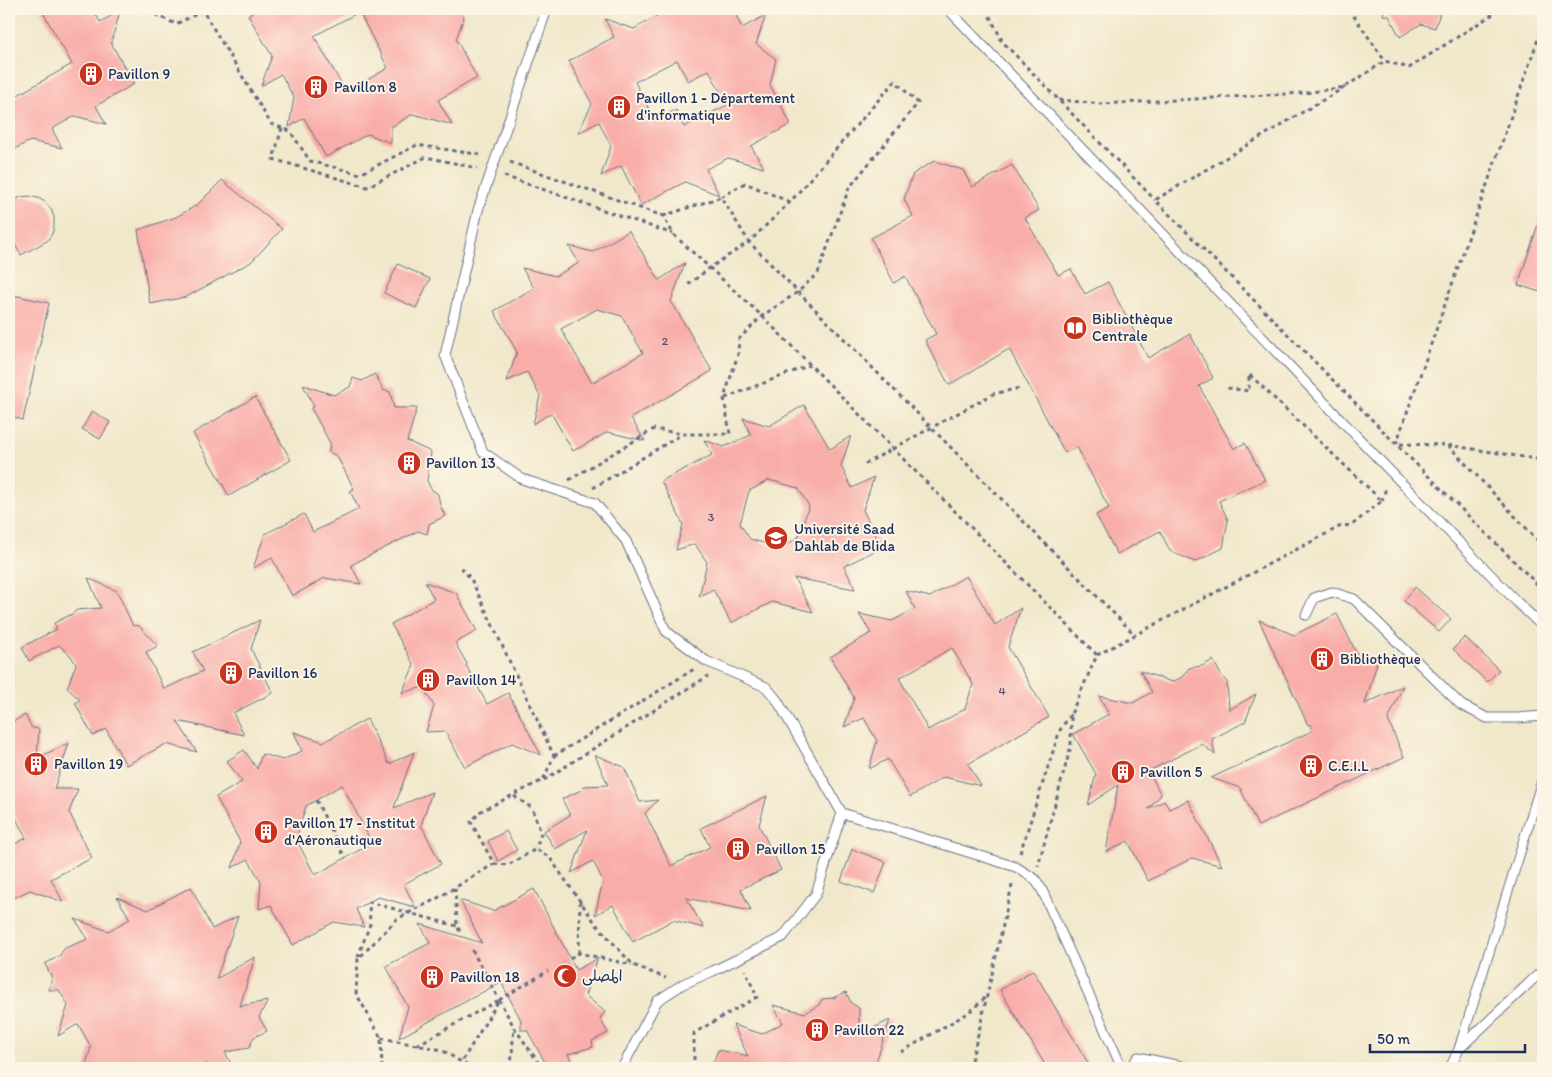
<svg xmlns="http://www.w3.org/2000/svg" width="1552" height="1077" font-family="Itim,'Playpen Sans Arabic',sans-serif">
<style>
.building{fill:#f9ada9;fill-rule:evenodd}
.lines{fill:none;stroke-linecap:round;stroke-linejoin:round}
.lane-casing{stroke:#667084;stroke-width:11}
.path{stroke:#667084;stroke-width:3;stroke-dasharray:4 4;stroke-linecap:butt}
.lane{stroke:#fff;stroke-width:9}
.labels{text-anchor:middle;dominant-baseline:central;stroke-width:4;stroke-linejoin:round;paint-order:stroke}
.number-label{font-size:12px;fill:#524e71}
.poi-label{font-size:15px;fill:#1b2f5e;stroke:#fcf5e5;text-anchor:start}
</style>
<rect width="100%" height="100%" fill="#fcf5e5"/>
<filter id="ink" filterUnits="userSpaceOnUse"><feTurbulence type="fractalNoise" baseFrequency=".02" numOctaves="2"/><feDisplacementMap in="SourceGraphic" scale="10" xChannelSelector="R" yChannelSelector="G"/><feConvolveMatrix kernelMatrix="1 2 1 2 8 2 1 2 1" color-interpolation-filters="sRGB"/></filter>
<filter id="wash" filterUnits="userSpaceOnUse"><feTurbulence type="fractalNoise" baseFrequency=".0096" numOctaves="4" result="noise"/><feDisplacementMap in="SourceGraphic" scale="20" xChannelSelector="R" yChannelSelector="G"/><feGaussianBlur stdDeviation="1.12" result="paint"/><feColorMatrix in="noise" values="0 0 0 0 0 0 0 0 0 0 0 0 0 0 0 0 0 1.4 0 .05"/><feComposite in="paint" operator="in"/></filter>
<g filter="url(#wash)">
<rect width="100%" height="100%" fill="#f1e8cb"/>
<g id="blocks">
<!-- building -->
<path class="building" d="M41 9H93L100 22 120 11 111 43 134 84 96 106 106 124 75 116 52 129 62 148 30 141 9 152V100L72 64Z
M259 9 461 10 464 17 456 39 477 78 438 100 452 125 413 114 391 127V143L368 134 326 157 304 118 289 127 294 98 281 74 261 86 272 56 248 15ZM359 12 388 68 346 92 314 36Z
M653 9H733L742 28 766 15 756 44 776 59 770 85 791 124 751 146 764 168 728 158 706 169 719 195 685 182 641 205 621 166 601 176 611 146 599 122 578 133 592 104 569 61 614 37 605 19 634 29 657 16ZM677 60 688 81 709 70 727 105 684 127 676 110 655 121 635 82Z
M1384 9H1447L1440 13 1435 28 1421 24 1400 37 1389 16 1383 15Z
M934 161 963 170 972 187 1012 165 1039 210 1025 218 1058 275 1071 269 1085 294 1108 282 1148 358 1190 334 1213 378 1199 386 1234 449 1245 443 1265 480 1219 501 1228 520 1223 548 1195 562 1170 551 1160 531 1117 554 1096 515 1109 508 1077 447 1065 453 1009 349 949 385 925 340 936 334 905 276 894 283 871 238 913 216 904 199 913 174Z
M222 180 282 229 251 262 186 297 150 304 138 230 176 217 197 205Z
M29 196 38 198 45 202 51 209 54 217V226L52 234 47 241 21 255 15 245 9 240V205L20 197Z
M1540 218 1543 219V293L1518 285Z
M629 231 659 280 685 263 671 301 712 371 631 418 645 441 608 432 573 451 551 413 533 424 540 396 527 372 507 381 517 352 494 311 534 288 522 268 556 276 579 263 569 246 593 252ZM597 309 622 316 643 353 592 383 561 329Z
M398 264 430 279 416 308 384 293Z
M9 294 49 303 23 420 9 416Z
M375 374 383 390 390 392 394 408H417L407 441 431 452 427 481 431 489 438 494 440 505 445 516 429 524 427 534 418 531 351 565 361 584 325 578 292 596 272 558 253 568 265 534 304 514 313 532 359 509 350 491 354 489 337 456 329 452 330 443 311 408 314 406 303 385 334 395 350 387 353 378 362 381Z
M255 397 291 460 229 496 193 433Z
M804 405 830 449 851 436 841 466 852 488 874 477 863 510 881 548 844 566 855 589 794 578 813 612 772 602 731 623 713 589 699 597 707 562 695 544 676 550 683 524 661 481 712 455 704 440 724 447 751 435 743 418 769 426ZM769 480 798 488 809 506 798 538 780 548 750 539 740 524 749 491Z
M92 411 110 422 100 439 82 429Z
M966 576 995 625 1021 608 1008 647 1049 717 968 764 981 786 944 777 910 797 888 759 869 769 877 741 864 718 844 727 854 698 830 657 871 633 859 614 892 621 915 609 906 591 930 597ZM952 648 973 684 965 709 928 730 899 678Z
M88 578 117 591 133 626 138 625 158 646 146 652 164 689 203 671 193 652 260 620 251 649 273 693 233 713 244 735 177 721 197 752 166 744 126 765 106 729 93 736 75 703 80 700 67 688 76 664 70 655 59 645 29 661 22 647 57 629 54 623 72 614 77 610 101 608Z
M425 582 456 593 477 631 455 643 467 664 466 665 487 704 508 693 541 755 512 743 465 767 445 731 426 732 434 706 423 687 402 693 414 665 391 624 434 599Z
M1415 587 1451 619 1439 632 1404 601Z
M1337 614 1358 656 1377 663 1365 704 1403 686 1388 720 1404 757 1258 826 1240 788 1211 778 1312 731 1310 724 1308 725 1259 620 1294 635Z
M1465 637 1499 670 1487 682 1453 649Z
M1213 660 1222 677 1227 682 1229 710 1256 694 1245 722 1212 739 1215 755 1202 744 1149 771 1161 795 1148 809 1164 801 1169 809 1188 800 1222 866 1192 858 1148 881 1128 841 1106 852 1118 785 1088 805 1096 774 1073 734 1109 714 1099 696 1133 703 1152 692 1140 671 1172 682 1182 677 1189 668 1202 666Z
M25 715 32 728 39 729 37 758 69 743 54 789H78L69 812 92 858 51 879 63 902 30 890 9 900V847L26 838 9 805V724Z
M367 719 389 764 414 752 394 808 432 792 421 825 441 864 404 884 415 907 378 897 356 909 364 927 334 922 293 945 271 905 259 909 261 882 248 859 232 868 240 842 216 797 242 782 227 761 244 750 257 769 262 754 283 760 302 751 294 732 323 742ZM342 785 372 843 315 875 296 839 306 806Z
M595 755 624 767 640 802 658 800 645 813 671 866 710 847 701 828 767 796 759 825 781 870 741 889 751 911 686 898 704 928 673 920 633 942 613 905 595 915 603 881 593 861 571 873 587 830 555 849 544 831 570 815 562 799 579 791 584 786 608 785Z
M506 831 517 850 498 861 488 841Z
M852 849 886 862 874 893 841 881Z
M191 887 212 929 238 916 216 979 255 957 240 1006 268 1001 259 1017 267 1031 254 1037 249 1048 225 1052 233 1068H216L206 1064 197 1068H85L91 1047 78 1024 58 1036 68 1005 59 990H49L52 978 45 964 59 956 65 948 88 939 75 919 108 931 130 919 117 897 148 910Z
M534 889 576 970 598 958 585 995 605 1012 600 1018 608 1033 592 1041 593 1047 568 1054 575 1068H555L547 1066 527 1030H521V1020L501 982 399 1038 408 1007 386 966 430 943 420 924 482 943 460 900 493 911Z
M1033 970 1091 1068H1047L1000 990Z
M846 992 851 1003 859 1008V1035L890 1020 874 1068H711L718 1050 748 1056 733 1025 762 1034 783 1023 773 1005 805 1013 819 1005 822 999 833 998Z"/>
</g>
</g>
<g filter="url(#ink)">
<use href="#blocks" fill-opacity="0" stroke="#667084" stroke-width="1"/>
<g class="lines">
<!-- lane casing -->
<g class="lane-casing">
<path id="lane" d="M547 9 478 210 445 355 483 452 522 479 595 503 626 541 666 631 706 661 766 687 777 700 842 813 1016 867 1035 879 1042 890 1122 1068
M948 9 1391 472 1517 602 1543 627
M1306 615 1314 598 1332 592 1354 599 1461 705 1487 718H1518L1543 716
M1459 1049 1543 970
M622 1068 657 1001 683 984 713 971 783 937 816 894 842 813
M1131 1068 1138 1057 1190 1068
M1450 1068 1459 1049 1543 778"/>
</g>
<!-- path -->
<path class="path" d="M150 9 154 14 176 24 203 11 271 124 290 131 310 161 360 174 417 145 482 155
M986 9 1002 40
M1349 9 1385 61 1409 68 1501 9
M1543 25 1396 444 1543 590
M999 38 1155 200
M1345 87 1155 200 1396 444 1447 445 1543 460
M1059 100 1102 104 1305 93 1345 87 1385 61
M282 128 273 159 367 187 426 157 477 168
M510 162 663 216 674 235 762 316 1097 655 1071 714V746L1038 866
M504 176 673 234
M721 197 745 183 790 202
M663 216 721 197 749 242 1135 635
M725 398 810 365
M1448 445 1543 546
M865 464 993 394 1020 388
M569 480 654 429 683 434H730L724 398 738 354 739 339 762 316 798 292 818 273 849 188 918 103 895 81 790 202 749 242 711 267 685 287
M593 488 682 434
M1382 501 1386 488
M1097 655 1341 526 1352 525 1382 501 1249 374V391L1227 388
M554 756 694 669
M544 780 708 676
M514 796 532 808 541 833 536 849
M316 800 345 858
M1020 853 1060 730 1071 714
M494 864 508 865 536 849 550 858 596 924 633 965 666 978
M455 888 457 926 461 933
M472 950 514 1027 542 1068
M579 953 580 901
M358 957 370 924 369 902 457 926
M570 958 579 953 632 965
M499 1000 548 971
M381 1038 442 1050 471 1068
M417 1045 499 1000 458 1068
M901 1052 968 1013 986 997
M382 1068 381 1038 356 993 358 959 397 919 436 899 494 864 471 822 481 811 543 780 554 756 471 579 460 566
M511 1068 514 1027
M694 1068V1033L757 997 745 970
M969 1068 979 1031 1013 881"/>
<!-- lane -->
<use href="#lane" class="lane"/>
</g>
</g>
<!-- icons -->
<defs>
<g id="building-disc" transform="scale(1.25)"><circle r="9.5" fill="#c8321e" stroke="#fcf5e5"/><path d="M-4-6H4V6H1V3H-1V6H-4ZM-2.5-4.3h1.7v1.8h-1.7ZM.8-4.3h1.7v1.8H.8ZM-2.5-1h1.7V.8h-1.7ZM.8-1h1.7V.8H.8Z" fill="#fff"/></g>
<g id="library-disc" transform="scale(1.25)"><circle r="9.5" fill="#c8321e" stroke="#fcf5e5"/><path d="M-6-4Q-3-5.5-.7-3.5V5Q-3 3-6 4ZM6-4Q3-5.5 .7-3.5V5Q3 3 6 4Z" fill="#fff"/></g>
<g id="university-disc" transform="scale(1.25)"><circle r="9.5" fill="#c8321e" stroke="#fcf5e5"/><path d="M0-5L7-2L0 1L-7-2ZM-4 1L0 2.5L4 1V4Q0 6-4 4Z" fill="#fff"/></g>
<g id="mosque-disc" transform="scale(1.25)"><circle r="9.5" fill="#c8321e" stroke="#fcf5e5"/><path d="M3.5-4.9A6 6 0 1 0 3.5 4.9A5 5 0 1 1 3.5-4.9Z" fill="#fff"/></g>
</defs>
<g fill-rule="evenodd">
<use href="#building-disc" x="91" y="74"/>
<use href="#building-disc" x="316" y="87"/>
<use href="#building-disc" x="619" y="107"/>
<use href="#library-disc" x="1075" y="328"/>
<use href="#building-disc" x="409" y="463"/>
<use href="#university-disc" x="776" y="538"/>
<use href="#building-disc" x="1322" y="659"/>
<use href="#building-disc" x="231" y="673"/>
<use href="#building-disc" x="428" y="680"/>
<use href="#building-disc" x="36" y="764"/>
<use href="#building-disc" x="1311" y="766"/>
<use href="#building-disc" x="1123" y="772"/>
<use href="#building-disc" x="266" y="832"/>
<use href="#building-disc" x="738" y="849"/>
<use href="#mosque-disc" x="565" y="976"/>
<use href="#building-disc" x="432" y="977"/>
<use href="#building-disc" x="817" y="1030"/>
</g>
<g class="labels">
<!-- number labels -->
<g class="number-label">
<text x="665" y="341">2</text>
<text x="711" y="517">3</text>
<text x="1002" y="691">4</text>
</g>
<!-- poi labels -->
<g class="poi-label">
<text x="108" y="74">Pavillon 9</text>
<text x="334" y="87">Pavillon 8</text>
<text x="636" y="98">Pavillon 1 - Département<tspan x="636" dy="17">d'informatique</tspan></text>
<text x="1092" y="319">Bibliothèque<tspan x="1092" dy="17">Centrale</tspan></text>
<text x="426" y="463">Pavillon 13</text>
<text x="794" y="529">Université Saad<tspan x="794" dy="17">Dahlab de Blida</tspan></text>
<text x="1340" y="659">Bibliothèque</text>
<text x="248" y="673">Pavillon 16</text>
<text x="446" y="680">Pavillon 14</text>
<text x="54" y="764">Pavillon 19</text>
<text x="1328" y="766">C.E.I.L</text>
<text x="1140" y="772">Pavillon 5</text>
<text x="284" y="823">Pavillon 17 - Institut<tspan x="284" dy="17">d'Aéronautique</tspan></text>
<text x="756" y="849">Pavillon 15</text>
<text x="582" y="976">المصلى</text>
<text x="450" y="977">Pavillon 18</text>
<text x="834" y="1030">Pavillon 22</text>
</g>
</g>
<!-- margin -->
<rect width="1552" height="1077" fill="none" stroke="#fcf5e5" stroke-width="30"/>
<!-- scale -->
<path d="M1370 1044v8h155v-8" fill="none" stroke="#1b2f5e" stroke-width="2.5"/>
<text x="1377" y="1044" font-size="15" fill="#1b2f5e" stroke="#fcf5e5" stroke-width="4" paint-order="stroke">50 m</text>
</svg>
